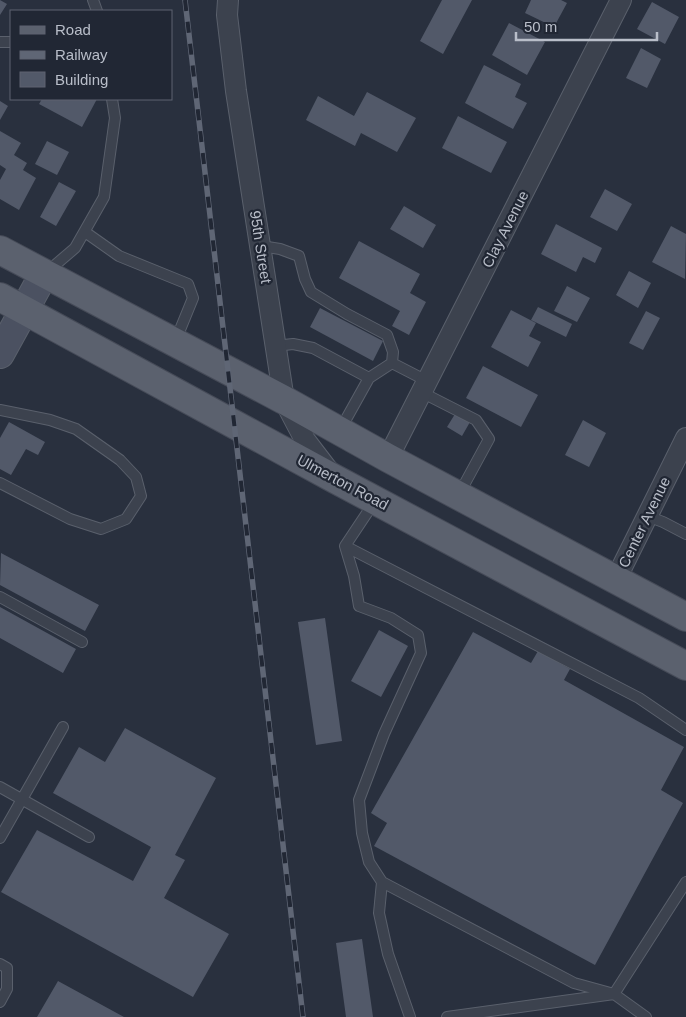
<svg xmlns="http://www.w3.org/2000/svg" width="686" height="1017" font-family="Helvetica,sans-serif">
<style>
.building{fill:#525969}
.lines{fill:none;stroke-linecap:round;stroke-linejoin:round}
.lane-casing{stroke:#5a606c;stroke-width:12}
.street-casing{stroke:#5a606c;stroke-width:22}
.secondary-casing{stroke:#5a606c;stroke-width:30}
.primary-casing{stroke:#464b58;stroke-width:30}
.lane{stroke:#3c424e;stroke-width:10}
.street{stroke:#3c424e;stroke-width:20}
.secondary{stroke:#4b5161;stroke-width:28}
.primary{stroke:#5b616e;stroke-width:28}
.rail-casing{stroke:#5f6675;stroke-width:5.5}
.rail{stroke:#212734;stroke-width:4;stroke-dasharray:11;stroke-linecap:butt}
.labels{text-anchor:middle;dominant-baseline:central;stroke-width:4.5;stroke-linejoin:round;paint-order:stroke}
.street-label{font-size:15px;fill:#b9bec9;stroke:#212734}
</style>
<rect width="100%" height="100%" fill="#29303e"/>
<!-- building -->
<path class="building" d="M0 0 7 4 0 15Z
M442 0H472L443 54 420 41Z
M531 0H561L567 3 554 27 525 13Z
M652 2 679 17 665 44 637 29Z
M509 23 545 42 527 75 492 55Z
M641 48 661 59 647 88 626 78Z
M484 65 521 84 515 97 527 103 513 129 465 103Z
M367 92 416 118 397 152 361 133 355 146 306 120 318 96 354 116Z
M42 99H97L82 127 39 104Z
M0 101 8 106 0 120Z
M458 116 507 142 491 173 442 148Z
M0 131 21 143 14 155 27 163 23 170 36 178 19 210 0 199V180L6 169 0 165Z
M47 141 69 152 57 175 35 164Z
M59 182 76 191 56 226 40 217Z
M605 189 632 204 617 231 590 217Z
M404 206 436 225 423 248 390 229Z
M556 224 602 248 595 263 583 257 576 272 541 254Z
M671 226 686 234 685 279 652 262Z
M359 241 420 274 410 293 426 302 409 335 392 326 400 311 339 278Z
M629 271 651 283 638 308 616 295Z
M567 286 590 298 577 322 554 311Z
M538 307 572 324 566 337 531 320Z
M320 308 383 341 373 361 310 327Z
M511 310 536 323 529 336 541 342 528 367 491 347Z
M646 311 660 318 643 350 629 343Z
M483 366 538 395 521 427 466 398Z
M455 414 470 422 462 436 447 427Z
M583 420 606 433 589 467 565 455Z
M9 422 45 442 38 455 26 449 11 475 0 469V438Z
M1 553 99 605 85 631 0 585Z
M0 607 76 649 63 673 0 638Z
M325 618 342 741 316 745 298 622Z
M379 630 408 646 381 697 351 681Z
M473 632 531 663 538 651 570 669 564 680 684 747 661 790 683 803 595 965 374 846 387 823 371 813Z
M125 728 216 778 175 855 185 860 164 898 229 934 193 997 1 892 37 830 133 881 151 847 53 793 79 747 105 762Z
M362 939 373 1017H346L336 943Z
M58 981 124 1017H37Z"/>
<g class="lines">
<!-- lane casing -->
<g class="lane-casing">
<path id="lane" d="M93 0 97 11
M0 42H11
M85 232 119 256 188 284 193 298 175 342
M261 246 280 249 299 256 305 279 311 292 347 314 387 335 393 352 392 363
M47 272 75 248 104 197 115 118 112 99
M275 346 293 344 313 348 369 378
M421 392 476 420 489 439 458 496
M0 410 50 420 76 429 120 460 136 477 141 496 126 519 101 529 70 519 0 483
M340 430 369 378 392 363 427 381
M375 501 345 546 639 698 686 730
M647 516 663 522 686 534
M345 546 354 576 359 606 391 618 418 635 421 653 384 734 359 800 362 833 369 862 382 882 574 983 614 994 686 882
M0 597 82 642
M0 787 89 837
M0 838 63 727
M382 882 379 913 388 954 410 1017
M0 964 7 968V989L0 1002
M447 1017 614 994 646 1017"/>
</g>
<!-- street casing -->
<g class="street-casing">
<path id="street" d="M228 0 227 15 236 91 284 400 305 440 331 474
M388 458 621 0
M616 579 686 438"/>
</g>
<!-- secondary casing -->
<g class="secondary-casing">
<path id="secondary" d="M0 354 44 274"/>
</g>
<!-- primary casing -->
<g class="primary-casing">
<path id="primary" d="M0 250 284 400 388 458 686 617
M0 297 335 479 686 666"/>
</g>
<!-- lane -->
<use href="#lane" class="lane"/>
<!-- street -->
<use href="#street" class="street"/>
<!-- secondary -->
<use href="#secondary" class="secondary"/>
<!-- primary -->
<use href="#primary" class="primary"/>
<!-- rail casing -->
<g class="rail-casing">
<path id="rail" d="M185 0 303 1017"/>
</g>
<!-- rail -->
<use href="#rail" class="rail"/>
</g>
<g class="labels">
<!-- street labels -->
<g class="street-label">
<text transform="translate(505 229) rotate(-63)">Clay Avenue</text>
<text transform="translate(261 247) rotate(81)">95th Street</text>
<text transform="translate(343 482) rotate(28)">Ulmerton Road</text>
<text transform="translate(644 522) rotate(-64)">Center Avenue</text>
</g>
</g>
<!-- legend -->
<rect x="10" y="10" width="162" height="90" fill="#212734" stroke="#5e6370"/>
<rect x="20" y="26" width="25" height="8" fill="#5b616e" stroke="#5e6370"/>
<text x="55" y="35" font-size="15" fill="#b9bec9">Road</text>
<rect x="20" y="51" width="25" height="8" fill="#5f6675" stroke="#5e6370"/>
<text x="55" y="60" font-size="15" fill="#b9bec9">Railway</text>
<rect x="20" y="72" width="25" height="15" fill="#525969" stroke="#5e6370"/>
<text x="55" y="85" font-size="15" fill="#b9bec9">Building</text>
<!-- scale -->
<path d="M516 32v8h141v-8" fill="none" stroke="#b9bec9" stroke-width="2.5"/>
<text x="524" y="32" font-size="15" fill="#b9bec9" stroke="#212734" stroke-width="4" paint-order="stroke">50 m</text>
</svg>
